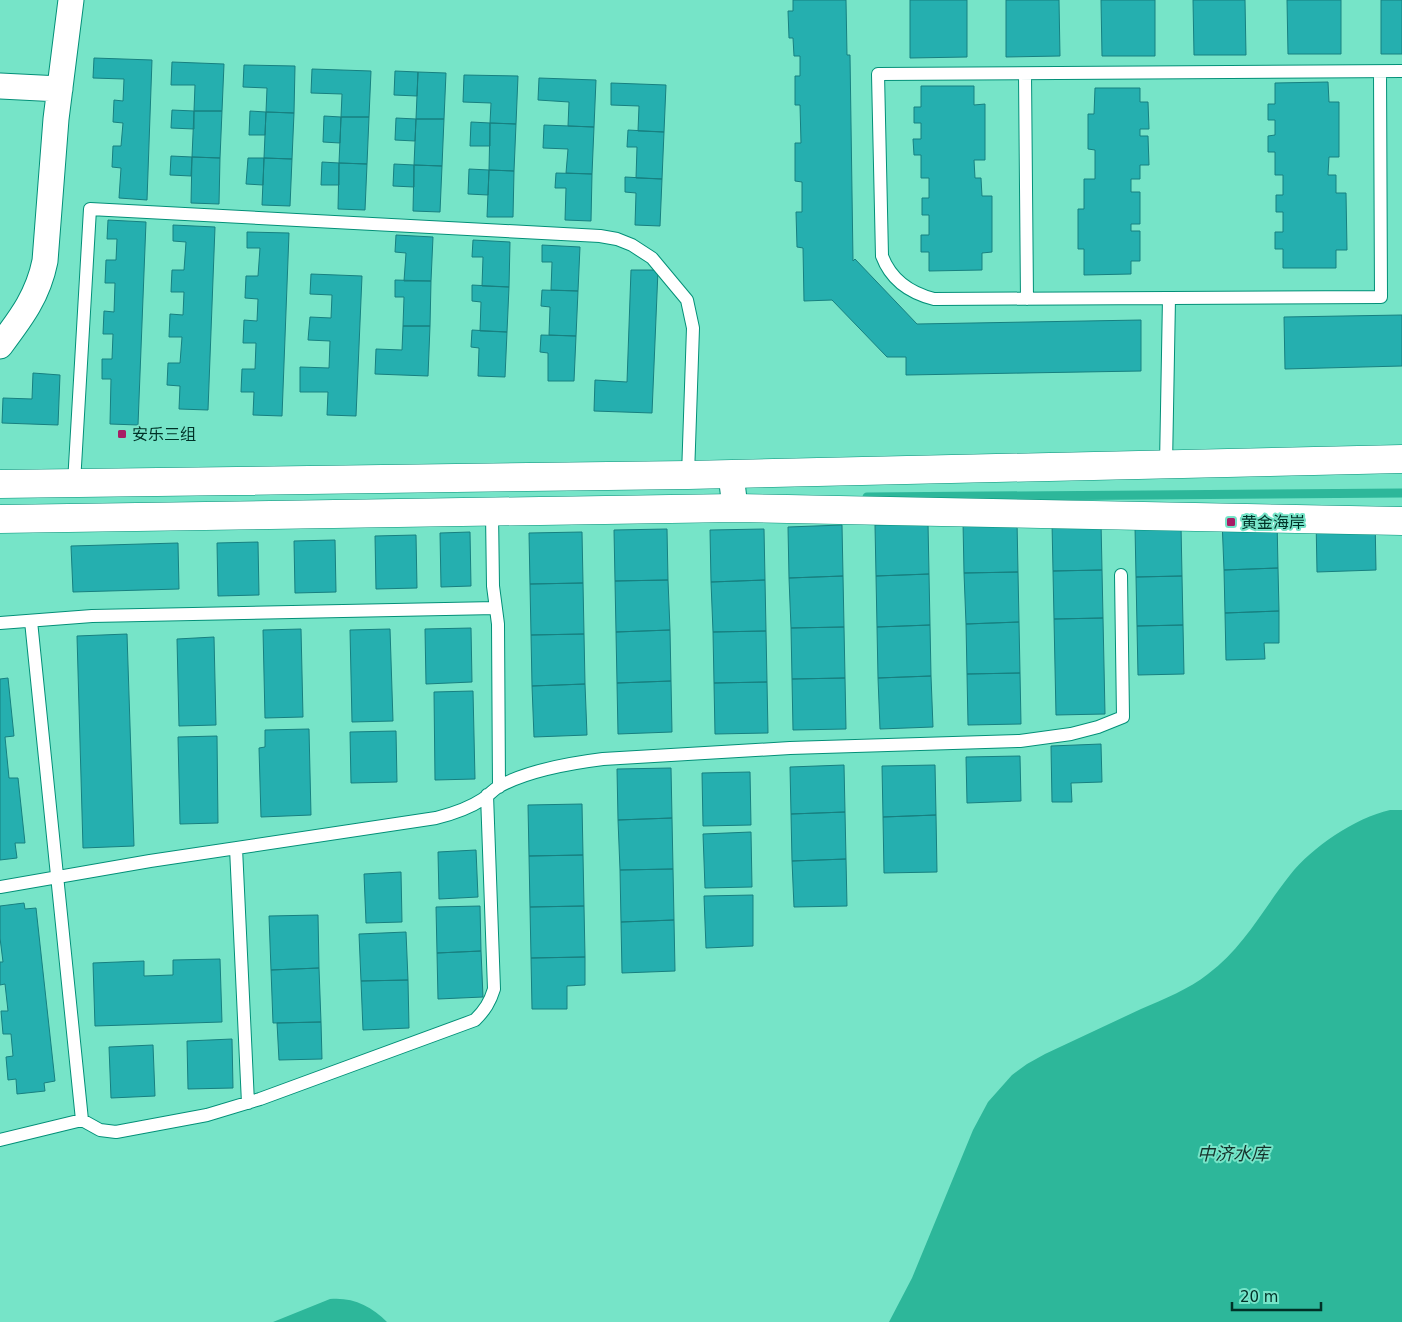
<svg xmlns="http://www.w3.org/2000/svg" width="1402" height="1322" font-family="'DejaVu Sans','Noto Sans SC',sans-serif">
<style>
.water{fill:#2db79a}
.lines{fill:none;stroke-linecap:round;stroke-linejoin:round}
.stream{stroke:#2db79a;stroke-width:9}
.building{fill:#25afaf;stroke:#178080}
.lane-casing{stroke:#039078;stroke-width:14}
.street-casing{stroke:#039078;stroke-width:27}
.secondary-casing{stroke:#039078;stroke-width:29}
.lane{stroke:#fff;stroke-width:12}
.street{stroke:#fff;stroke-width:25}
.secondary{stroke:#fff;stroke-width:28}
.poi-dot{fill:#a71e65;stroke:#76e4c8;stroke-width:2}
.labels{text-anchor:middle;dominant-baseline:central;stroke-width:4;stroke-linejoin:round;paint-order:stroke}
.poi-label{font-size:16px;fill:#003127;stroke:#76e4c8;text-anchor:start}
.water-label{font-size:18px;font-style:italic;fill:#16322b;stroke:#76e4c8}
</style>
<rect width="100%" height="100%" fill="#76e4c8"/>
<!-- water -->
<path class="water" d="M1390 810H1402V1322H889L912 1278 973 1130 988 1102 1012 1075 1027 1064 1045 1054C1077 1039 1109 1024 1141 1009 1164 999 1189 989 1208 974 1244 947 1263 909 1290 875 1312 847 1355 818 1390 810Z
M330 1299C353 1297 371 1306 387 1322H273Z"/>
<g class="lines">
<!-- stream -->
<path class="stream" d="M867 497 1402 493"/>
</g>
<!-- building -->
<path class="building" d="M793 0H846L847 55H850L853 261 855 259 917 324 1141 320V371L906 375V357H887L832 300 804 301 803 248 797 247 796 212H802V182L795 181V143H801L800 105H795V76H800V56H794L793 38H789L788 11H793Z
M910 0H967V57L910 58Z
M1006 0H1059L1060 56 1006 57Z
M1101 0H1155V56H1102Z
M1193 0H1245L1246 55H1194Z
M1287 0H1341V54H1288Z
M1381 0H1402V54H1381Z
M94 58 152 60 147 200 119 198 121 168 112 167 113 146H121L123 123 113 122 114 100 123 101 124 79 93 78Z
M172 62 224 64 222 111H194L195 85H171Z
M244 65 295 66 294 113 266 112 267 88 243 87Z
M312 69 371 71 369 117H341L342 94 311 93Z
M395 71 418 72 417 96 394 95Z
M418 72 446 73 444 119H416Z
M464 75 518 76 516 124 490 123 491 103 463 102Z
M539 78 596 80 594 127 568 126 569 102 538 100Z
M1328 82 1329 102H1339V157H1329L1328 175H1336V193H1346L1347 250H1336V268H1283V249H1275V232H1283V212H1276V195H1283V175H1275V152H1268V136L1275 135V120H1268V104H1275V83Z
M611 83 666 85 664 132 638 131 639 106 611 105Z
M921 86H974V105L985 104V160H974L975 178H981L982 196H992V252L982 253V270L929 271V252H921V235H929V215H922V198H929V178H921V155H914L913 139H921V123H914V107H921Z
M1095 88H1140V102H1148L1149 129H1140V136H1148L1149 165H1140V179H1131V192H1140V224H1131V231H1140V261H1131V274L1084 275V249H1078V209H1084V179H1095V150L1088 149V114H1094Z
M172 110 194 111V129L171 128Z
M194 111H222L220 158 192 157Z
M250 111 266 112 265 135H249Z
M266 112 294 113 292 159 264 158Z
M324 116 341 117 340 143 323 142Z
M341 117H369L367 164 339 163Z
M396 118 416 119 415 141 395 140Z
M416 119H444L442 166 414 165Z
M471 122 490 123V146H470Z
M490 123 516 124 514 171 489 170Z
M544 125 594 127 592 174 566 173 568 149 543 148Z
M628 130 664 132 662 179 636 178 637 147H627Z
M171 156 192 157 191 176 170 175Z
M192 157 220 158 219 204 191 203Z
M248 158H264L263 185 246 184Z
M264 158 292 159 290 206 262 205Z
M322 162 339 163V185H321Z
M339 163 367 164 365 210 338 209Z
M394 164 414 165V187L393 186Z
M414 165 442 166 440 212 413 211Z
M469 169 489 170 488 195 468 194Z
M489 170 514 171 513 217H487Z
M556 173 592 174 591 221 565 220 566 188H555Z
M625 177 662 179 660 226 635 225 636 193 625 192Z
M108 220 146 222 138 425 110 424 111 379H102V359H112L113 334H103L104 311 114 312 115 283H105L106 260H116L117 239H107Z
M173 225 215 227 208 410 179 409 180 386 167 385 168 363H180L182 337H169L170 314 183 315 184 292H171L172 270H184L186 242 173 241Z
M247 232 289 233 282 416 253 415 254 392H241L242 369H255L256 343H243L244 320 257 321 258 299 245 298 246 276H258L260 248H247Z
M396 235 433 237 431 281H404L406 253 395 252Z
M473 240 510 242 509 287 482 286 483 257H472Z
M542 245 580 247 578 291 551 290 552 262H542Z
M631 270H658L652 413 594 411 595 380 627 382Z
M311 274 362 276 356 416 327 415 328 392H300V367L329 368 330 341 308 340 310 317 331 318 332 295 310 294Z
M395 280 431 281 430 326H403L404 297H395Z
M472 285 509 287 507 332 480 331 481 302 472 301Z
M542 290 578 291 576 336 549 335 550 307 541 306Z
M1402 315V366L1285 369 1284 317Z
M403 326H430L428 376 375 374 376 349 402 350Z
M472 330 507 332 505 377 478 376 479 348 471 347Z
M541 335 576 336 574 381H548V353L540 352Z
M33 373 60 375 58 425 2 423 3 398 32 399Z
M1375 517 1376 570 1317 572 1316 518Z
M1277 519 1278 568 1224 570 1222 520Z
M1017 521 1018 572 964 573 963 522Z
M1101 522 1102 570 1053 571 1052 523Z
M928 523 929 574 876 576 875 525Z
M842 525 843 576 789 578 788 527Z
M1181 526 1182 576 1136 577 1135 527Z
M667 529 668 580 615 581 614 530Z
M764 529 765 580 711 582 710 530Z
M470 532 471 586 441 587 440 533Z
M582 532 583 583 530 584 529 533Z
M416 535 417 588 376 589 375 536Z
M335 540 336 592 295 593 294 541Z
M258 542 259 595 218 596 217 543Z
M178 543 179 589 73 592 71 546Z
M1278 568 1279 611 1225 613 1224 570Z
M1102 570 1103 618 1054 619 1053 571Z
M1018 572 1019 622 966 624 964 573Z
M929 574 930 625 877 627 876 576Z
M843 576 844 627 791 628 789 578Z
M1182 576 1183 625 1137 626 1136 577Z
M668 580 670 630 616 632 615 581Z
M765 580 766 631 713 632 711 582Z
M583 583 584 634 531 635 530 584Z
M1279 611V643H1264L1265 659 1226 660 1225 613Z
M1103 618 1105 714 1056 715 1054 619Z
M1019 622 1020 673 967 674 966 624Z
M930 625 931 676 878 678 877 627Z
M1183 625 1184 674 1138 675 1137 626Z
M844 627 845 678 792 679 791 628Z
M471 628 472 682 426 684 425 629Z
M301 629 303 717 265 718 263 630Z
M390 629 393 721 352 722 350 630Z
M670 630 671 681 617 683 616 632Z
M766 631 767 682 714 683 713 632Z
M127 634 134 846 83 848 77 636Z
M584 634 585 684 532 686 531 635Z
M214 637 216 725 179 726 177 639Z
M1020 673 1021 724 968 725 967 674Z
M931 676 933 727 880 729 878 678Z
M8 678 14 736 5 737 9 778H18L25 843H15L17 858 0 860V679Z
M845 678 846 729 793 730 792 679Z
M671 681 672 732 618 734 617 683Z
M767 682 768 733 715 734 714 683Z
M585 684 587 735 534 737 532 686Z
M473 691 475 779 435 780 434 692Z
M309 729 311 815 261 817 259 748 265 747V730Z
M396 731 397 782 351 783 350 732Z
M217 736 218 823 180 824 178 737Z
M1101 744 1102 782 1071 783 1072 802H1052L1051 746Z
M1020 756 1021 801 967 803 966 757Z
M844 765 845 812 791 814 790 767Z
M935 765 936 815 883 817 882 766Z
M671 768 672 818 618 820 617 769Z
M750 772 751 825 703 826 702 773Z
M582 804 583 855 529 856 528 805Z
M845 812 846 859 792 861 791 814Z
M936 815 937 872 884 873 883 817Z
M672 818 673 869 620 870 618 820Z
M751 832 752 887 705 888 703 834Z
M476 850 478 897 439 899 438 852Z
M583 855 584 906 530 907 529 856Z
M846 859 847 906 794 907 792 861Z
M673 869 674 920 621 922 620 870Z
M401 872 402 922 366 923 364 874Z
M753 895V946L706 948 704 896Z
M24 903 25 909 36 908 55 1081 44 1083 45 1091 17 1094 16 1079 8 1080 6 1057 13 1056 11 1034H3L1 1011H8L5 984 0 985V962H3L0 938V906Z
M480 906 481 951 437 953 436 907Z
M584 906 585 957 531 958 530 907Z
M318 915 319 968 271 970 269 916Z
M674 920 675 971 622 973 621 922Z
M406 932 408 980 361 981 359 934Z
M481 951 483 997 438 999 437 953Z
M585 957V985L567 986V1009H532L531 958Z
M220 959 222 1022 95 1026 93 963 144 961V976L173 975V960Z
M319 968 321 1022 273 1023 271 970Z
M408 980 409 1028 363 1030 361 981Z
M321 1022 322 1059 279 1060 277 1023Z
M232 1039 233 1088 188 1089 187 1041Z
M153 1045 155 1096 111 1098 109 1047Z"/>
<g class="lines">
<!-- lane casing -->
<g class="lane-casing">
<path id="lane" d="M1380 72 1381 297 934 299C910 293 891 280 882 256L878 74 1402 71
M1025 74 1027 299
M1166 465 1169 298
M74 483 90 209 600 236 617 239 632 245 652 258 687 300 693 328 688 475
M492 513 493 586 498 624 499 787
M31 621 82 1120
M0 623 92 616 496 608
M236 848 248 1103
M0 887 150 861 436 818C452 814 468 809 483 799 488 796 492 791 498 787 526 771 571 763 603 759L790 748 1020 741 1071 734 1098 727 1123 717 1121 575
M0 1140 82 1120 100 1130 116 1132 207 1115 260 1099 475 1020C485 1010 490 1002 494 989L487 795"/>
</g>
<!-- street casing -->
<g class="street-casing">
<path id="street" d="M0 86 60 89
M0 346C21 318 38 296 45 261L56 119 71 0
M731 474 735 508"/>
</g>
<!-- secondary casing -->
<g class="secondary-casing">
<path id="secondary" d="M0 484 688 475 1402 459
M0 519 735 508 1402 521"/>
</g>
<!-- lane -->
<use href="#lane" class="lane"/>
<!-- street -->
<use href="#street" class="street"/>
<!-- secondary -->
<use href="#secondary" class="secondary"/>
</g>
<!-- markers -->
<g class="poi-dot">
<rect x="117" y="429" width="10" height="10" rx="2.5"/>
<rect x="1226" y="517" width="10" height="10" rx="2.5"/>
</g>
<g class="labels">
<!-- poi labels -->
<g class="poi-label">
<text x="132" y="434">安乐三组</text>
<text x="1241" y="522">黄金海岸</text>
</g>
<!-- water labels -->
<g class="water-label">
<text x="1233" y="1153">中济水库</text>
</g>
</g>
<!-- scale -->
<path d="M1232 1302v8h89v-8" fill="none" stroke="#003127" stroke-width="2.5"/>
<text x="1240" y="1302" font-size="15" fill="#003127" stroke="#76e4c8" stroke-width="4" paint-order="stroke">20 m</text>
</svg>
